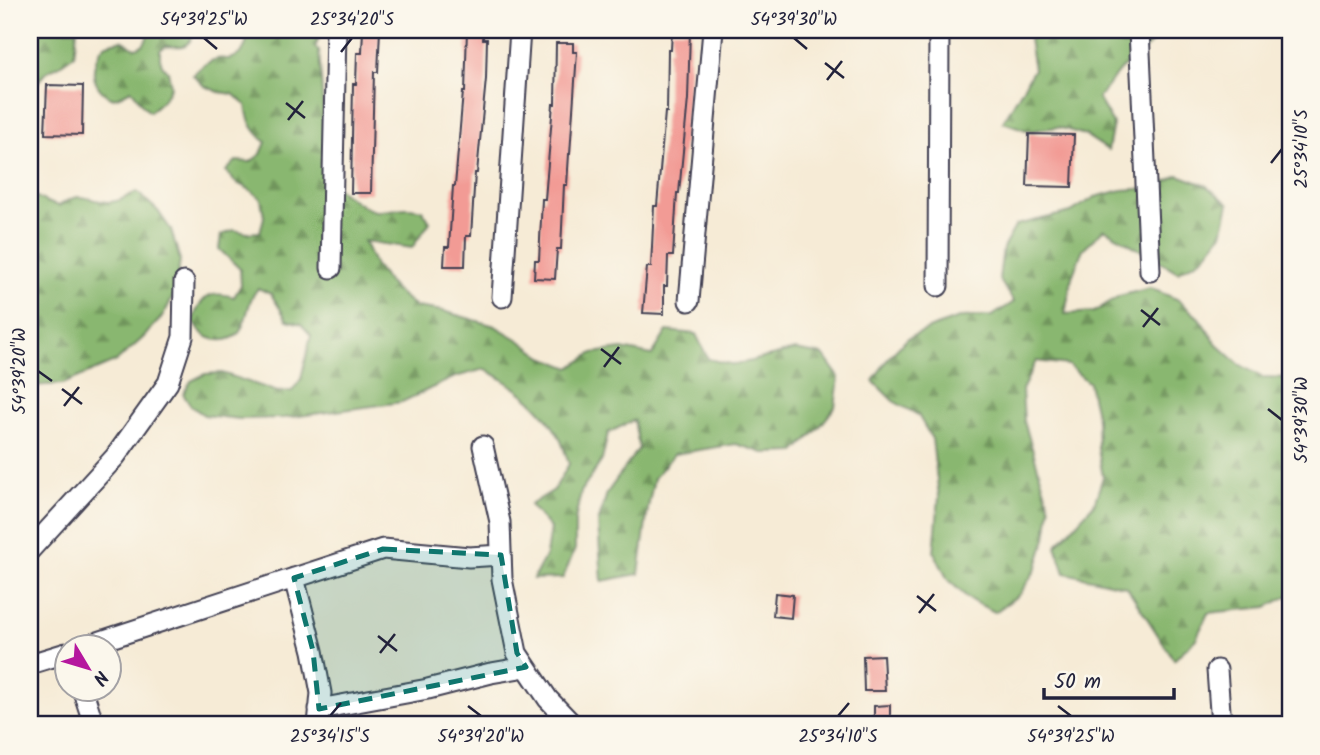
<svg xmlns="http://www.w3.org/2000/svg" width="1320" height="755" font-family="Kalam,sans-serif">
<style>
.forest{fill:url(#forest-firs);stroke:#566c55;stroke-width:2}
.building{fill:#f29b95}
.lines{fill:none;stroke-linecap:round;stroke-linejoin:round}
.minor-casing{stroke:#424052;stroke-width:23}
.minor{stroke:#fff;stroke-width:19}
.marked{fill:#0f766e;fill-opacity:0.2;stroke:#0f766e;stroke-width:5;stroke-dasharray:14 9;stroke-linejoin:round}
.ticks{fill:none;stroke:#22223b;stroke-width:2.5}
.neatline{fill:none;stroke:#22223b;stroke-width:2.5}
.ticks-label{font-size:18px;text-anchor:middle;fill:#22223b}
</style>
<defs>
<pattern id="forest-firs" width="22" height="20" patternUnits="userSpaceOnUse" patternTransform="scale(1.75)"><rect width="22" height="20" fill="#89b76f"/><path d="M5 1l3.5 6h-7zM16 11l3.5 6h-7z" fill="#70945c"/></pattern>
</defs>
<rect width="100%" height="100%" fill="#fbf7ec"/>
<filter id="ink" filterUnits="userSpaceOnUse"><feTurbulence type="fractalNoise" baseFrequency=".0143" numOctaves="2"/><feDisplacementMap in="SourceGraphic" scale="14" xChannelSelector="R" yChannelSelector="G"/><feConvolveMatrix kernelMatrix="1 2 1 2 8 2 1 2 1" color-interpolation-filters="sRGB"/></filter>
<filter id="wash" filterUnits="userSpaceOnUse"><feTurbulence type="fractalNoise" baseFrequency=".00686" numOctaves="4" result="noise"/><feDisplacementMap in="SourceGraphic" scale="28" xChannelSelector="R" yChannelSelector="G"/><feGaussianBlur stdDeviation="1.57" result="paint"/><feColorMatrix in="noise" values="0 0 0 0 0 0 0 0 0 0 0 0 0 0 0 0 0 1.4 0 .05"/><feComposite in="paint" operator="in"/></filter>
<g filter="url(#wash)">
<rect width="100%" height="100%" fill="#f6ebd6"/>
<!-- forest -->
<path class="forest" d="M30 30H77L74 55 60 65 46 72 36 84 30 96Z
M149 30H187L192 37C187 49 178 46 166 46L160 50V58L162 65 168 71 171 86 164 99 150 112C141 107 139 97 131 90L118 97 111 98C96 89 90 77 96 60 98 55 101 48 105 45 109 42 117 42 122 40L135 48C145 46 147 40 149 30Z
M245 30H322L315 48 319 50 328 181C338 189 364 210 376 211 394 211 403 205 422 210L430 222 412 248 364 241 375 266 394 289 416 307 443 311 495 326 519 340 543 357 570 368 593 353 622 349 652 355 667 331 696 334 708 359 735 365 795 350 823 355 839 377 835 407 817 430 795 452 764 453 736 444 674 454 654 478 648 508 639 574 602 581 598 523 607 493 639 448 634 420 608 433 602 460 581 492 575 520V549L563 578 533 579 546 555 550 528 530 505 554 490 569 464C565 454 563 442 557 433 540 404 514 385 485 369L455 377 402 402 284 418 240 419 204 415 191 406 183 394 191 381 205 374 222 373 278 392 292 391 301 379 311 335 301 324 287 320 271 294 258 288C255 293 251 297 250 303 244 321 244 342 218 340 205 339 199 331 193 320 201 296 210 290 234 297L241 285 240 269 219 249 221 235 234 230 247 233 260 232 264 217 261 199 249 189 235 182 226 171 236 161 250 162 261 154 266 142C253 131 248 122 246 105L233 94 219 92 204 86 193 75C200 68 207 61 217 59 220 58 225 59 228 59 243 57 250 43 245 30Z
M1039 30H1153L1162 34 1120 70 1098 98 1113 124 1108 150 1085 135 1058 127 1029 131 1003 122 1034 69 1029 39Z
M1178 175 1205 185 1229 204 1222 234 1203 258 1178 272 1104 229 1083 249 1072 277 1065 314 1094 312 1119 296 1150 288 1177 299 1199 318 1217 344 1239 364 1262 377 1290 378V595L1267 607 1208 613 1196 639 1174 660 1127 587 1065 573 1056 546 1094 504 1103 477 1098 449 1097 419 1089 383 1068 365 1036 361 1022 390 1024 421 1050 508 1046 538 1036 569 1020 594 995 612 970 600 948 580 934 552 939 497 932 439 918 415 893 401 873 381 889 357 908 338 936 326 962 317 992 316 1014 302 999 279 1003 248 1016 225 1071 212 1095 197 1122 190 1154 188Z
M137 192 158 211 171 230 180 260 176 291 163 316 143 338 117 361 63 384 30 386V193L46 202 59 206C81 189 86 201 109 202 118 203 129 195 137 192Z"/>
<g id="blocks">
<!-- building -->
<path class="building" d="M363 30H380L378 72H374L371 193H351L353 84H356L357 53H362Z
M467 30 483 31V39H487L486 79 480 141 477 173H475L471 236H466L465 266H444L445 247H449L453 186H455L463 92H465Z
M672 30H690L688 99 679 193H677L673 256H668L667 286H664V314L643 313 647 267H651L654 206H657L665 112H667L668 50H671Z
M556 43H573V52H577L570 154H569L567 185H564L561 249H557L555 279 534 278 535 260H539L542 199H545L553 104H555Z
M47 85 83 86 82 135 45 134Z
M1029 134 1074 135 1072 187 1027 186Z
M775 593 793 595 791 618 773 616Z
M883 655 885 691H864L863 656Z
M890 705V725H874V706Z"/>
</g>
</g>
<g filter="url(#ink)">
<use href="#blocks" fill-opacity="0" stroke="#424052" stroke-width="2"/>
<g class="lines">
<!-- minor casing -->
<g class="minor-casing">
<path id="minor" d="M1139 30 1150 271
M331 268 336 30
M938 286 939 30
M502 297 520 30
M689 301 713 30
M483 446 500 522 502 579 517 653 548 699 573 725
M30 550 115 457 168 383 183 337 184 282
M294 578 313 651 321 693 318 725
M86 646 383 549 469 557 501 555
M30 664 66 653
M1217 670 1221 725
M82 688 94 725
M319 709 428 689 491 673 526 667"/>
</g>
<!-- minor -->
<use href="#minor" class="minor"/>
</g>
</g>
<!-- marked area -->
<path class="marked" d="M383 549 501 555 517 653 526 667 319 709 313 651 294 578Z"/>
<!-- ticks -->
<path class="ticks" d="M204 38 217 49M794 38 807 49M341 52 352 38M825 63 844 78M827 80 842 61M286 103 305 118M288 120 303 101M1271 163 1282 149M1141 310 1160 325M1143 327 1158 308M601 349 621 364M604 367 619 347M38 371 52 381M62 389 82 404M64 406 79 387M1268 409 1282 420M917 596 936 611M919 613 934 594M378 636 397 651M380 653 395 634M468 706 481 716M1058 706 1071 716M330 716 341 703M838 716 849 703"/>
<!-- margin -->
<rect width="1320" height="755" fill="none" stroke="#fbf7ec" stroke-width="77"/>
<!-- north arrow -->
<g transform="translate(88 668) rotate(128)"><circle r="33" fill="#fbf7ec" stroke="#a4a2a5" stroke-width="2"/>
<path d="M0-5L12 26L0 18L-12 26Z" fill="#b5179e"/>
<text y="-10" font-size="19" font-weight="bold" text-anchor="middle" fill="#22223b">N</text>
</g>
<!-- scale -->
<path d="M1044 688v10h130v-10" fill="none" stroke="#22223b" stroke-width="3.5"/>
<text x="1054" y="688" font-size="21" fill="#22223b" stroke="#fbf7ec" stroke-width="5" paint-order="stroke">50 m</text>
<rect x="38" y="38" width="1244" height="678" class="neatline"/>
<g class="ticks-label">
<text x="204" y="25">54°39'25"W</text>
<text x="352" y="25">25°34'20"S</text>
<text x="794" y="25">54°39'30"W</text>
<text transform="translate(1301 149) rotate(-90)" y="6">25°34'10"S</text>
<text transform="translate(19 371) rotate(-90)" y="6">54°39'20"W</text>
<text transform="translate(1301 420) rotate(-90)" y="6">54°39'30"W</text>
<text x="330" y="742">25°34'15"S</text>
<text x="481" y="742">54°39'20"W</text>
<text x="838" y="742">25°34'10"S</text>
<text x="1071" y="742">54°39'25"W</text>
</g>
</svg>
